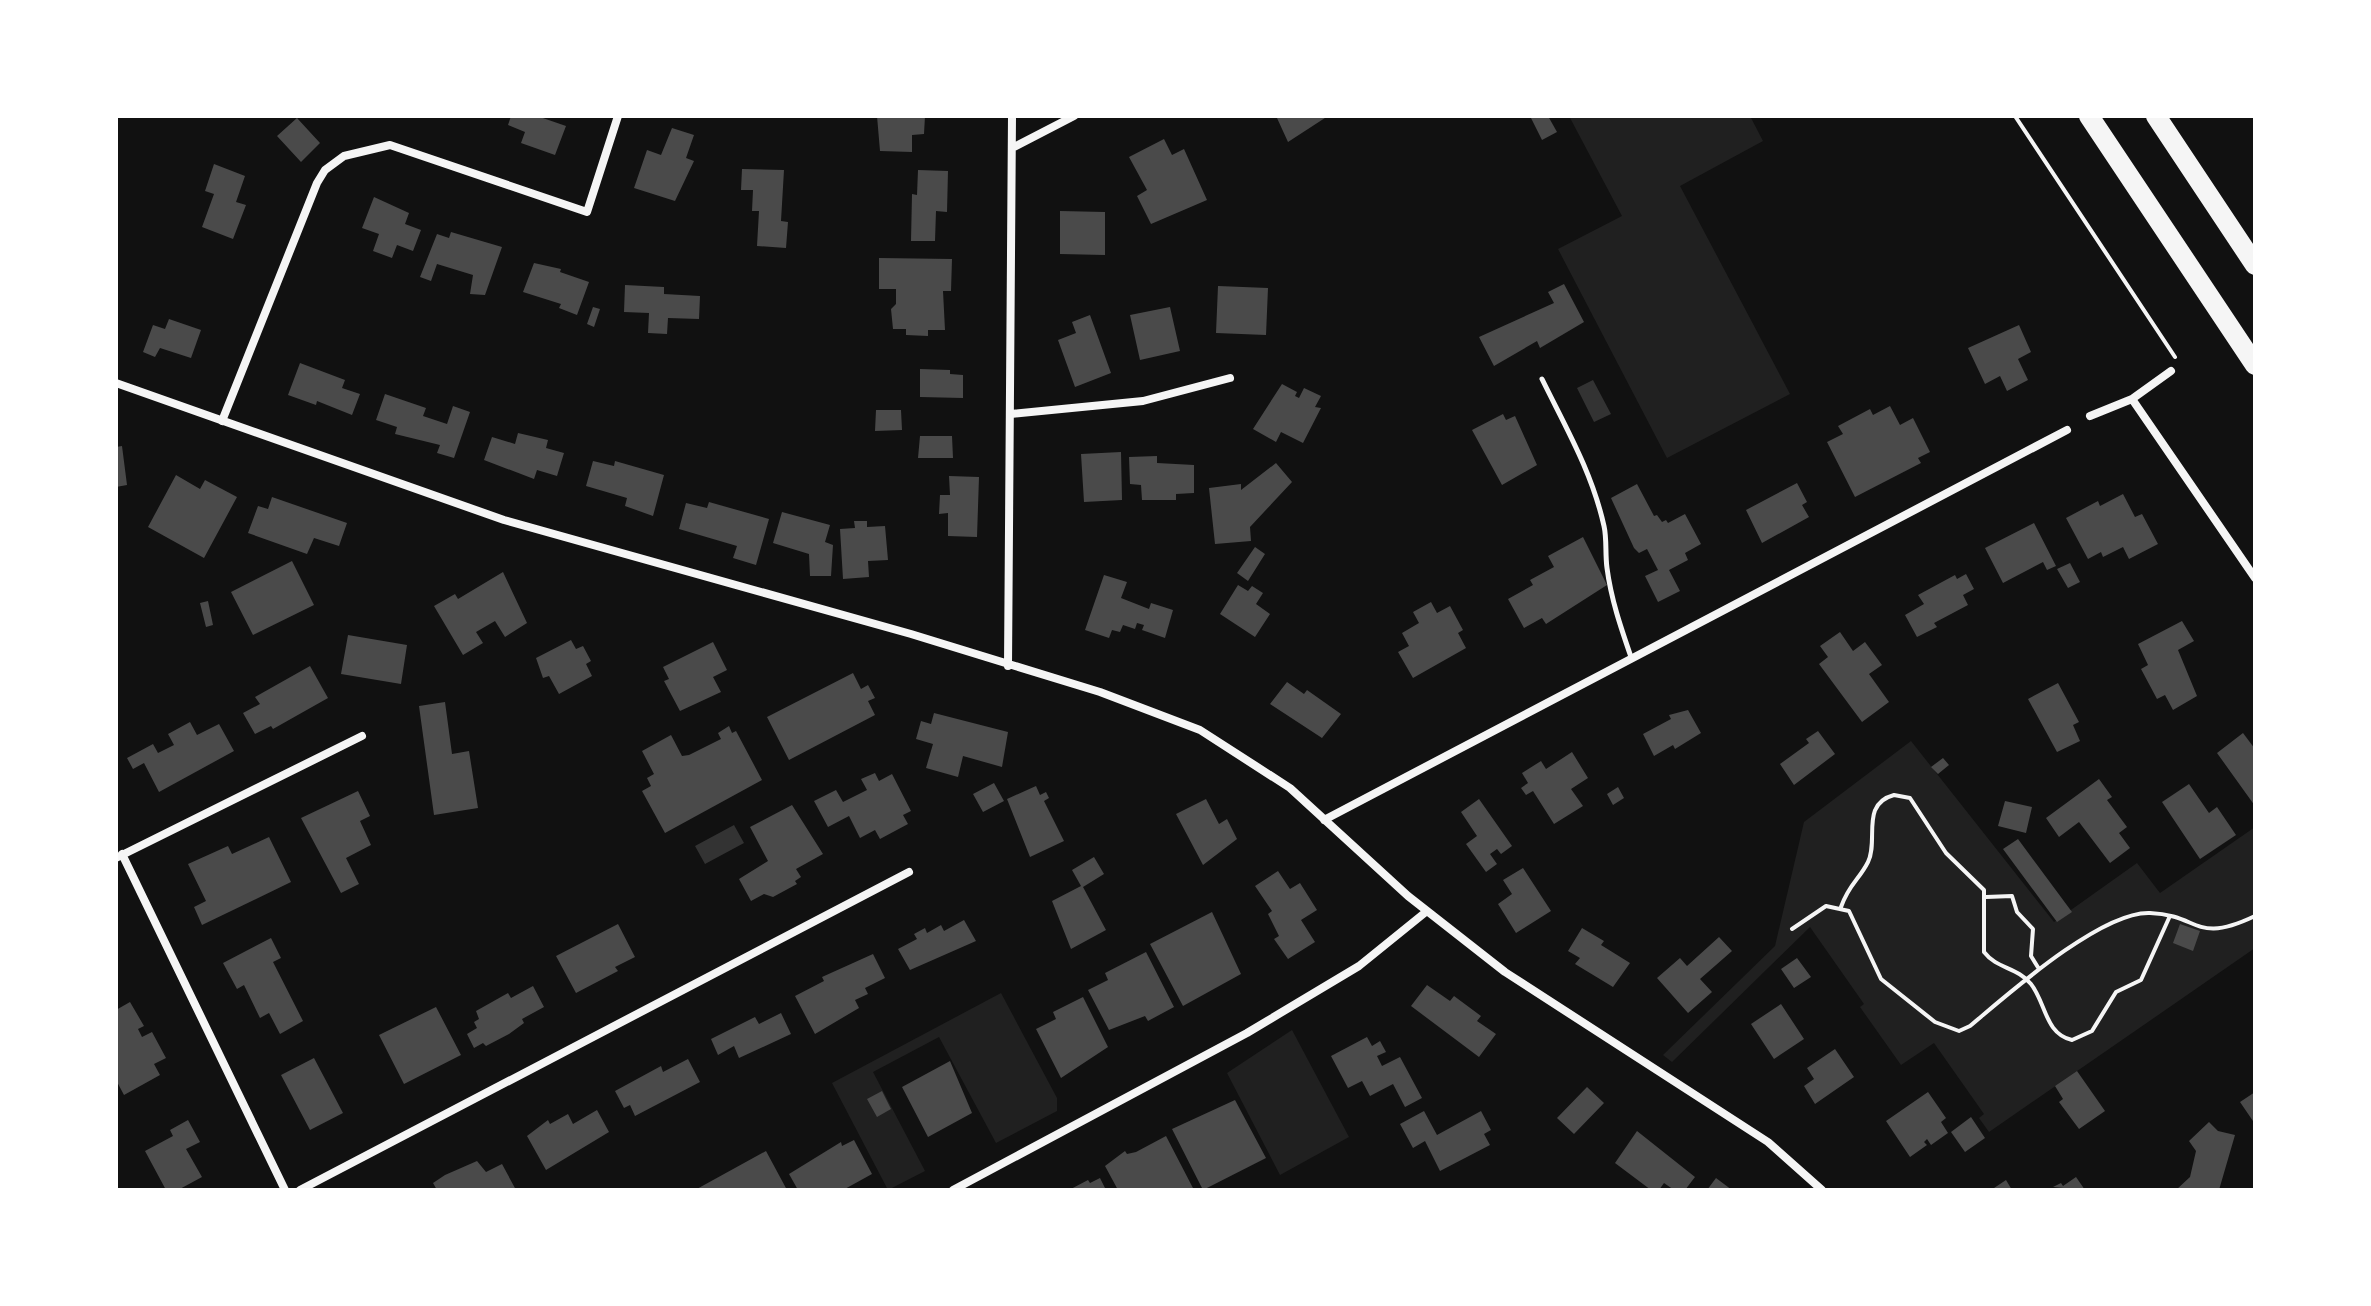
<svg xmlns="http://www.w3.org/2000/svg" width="2371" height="1306" font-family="Spectral,serif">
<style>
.green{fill:#202020}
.water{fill:#333}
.building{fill:#4a4a4a}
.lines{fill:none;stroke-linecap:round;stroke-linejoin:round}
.path{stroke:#f5f5f5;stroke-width:4}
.service{stroke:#f5f5f5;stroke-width:5}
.minor{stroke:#f5f5f5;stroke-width:8}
.motorway{stroke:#f5f5f5;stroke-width:20}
</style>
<rect width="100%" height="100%" fill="#111"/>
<!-- green -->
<path class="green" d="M1569 116H1750L1763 141 1680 186 1790 394 1667 458 1558 249 1622 216Z
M1911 741 2054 922 2137 863 2160 893 2255 827V948L1989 1132 1979 1118 1984 1114 1934 1043 1901 1065 1860 1007 1864 1004 1810 927 1672 1062 1663 1055 1775 946 1804 822Z
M1001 993 1057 1098V1111L996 1143 939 1037 873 1072 925 1171 888 1190 832 1083Z
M1292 1030 1349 1137 1280 1175 1227 1073Z"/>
<!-- water -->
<path class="water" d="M1593 380 1611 414 1594 422 1577 388Z
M734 825 744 843 705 864 695 846Z"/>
<!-- building -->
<path class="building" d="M511 116H537L566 126 555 155 521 143 525 132 508 125Z
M877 116H925L924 134 912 135V152L880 151Z
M1281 116H1328L1288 142 1277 118Z
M1530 116H1548L1557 132 1542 140Z
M297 118 320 143 301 162 277 136Z
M672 128 694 135 686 158 694 161 675 201 634 188 647 150 661 155Z
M1164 139 1172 155 1184 149 1207 200 1151 224 1137 196 1147 190 1129 157Z
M214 164 245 176 236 202 246 205 233 239 202 227 214 194 205 191Z
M742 169 784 170 781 221 788 222 786 248 757 246 759 211H752L753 190H741Z
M918 170 948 171 947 212 936 211 935 241H911L912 194 917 195Z
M374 197 409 213 405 224 421 230 413 251 397 245 392 258 373 251 379 234 362 228Z
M1060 211 1105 212V255L1060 254Z
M451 232 502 247 485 295 470 294 473 275 437 264 431 281 420 277 437 234 449 238Z
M879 258 952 259 951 291H943L945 330H928V336L906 335V329H893L891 309 896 304V289H879Z
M534 263 561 269 560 272 589 282 577 315 559 308 561 304 523 292Z
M1564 284 1584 322 1540 348 1537 341 1494 366 1479 337 1554 303 1548 292Z
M625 285 664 287V294L700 296 699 319 668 318 667 334 648 333 649 313 624 312Z
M1218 286 1268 288 1266 335 1216 333Z
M593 307 600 309 594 327 587 324Z
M1170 307 1180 351 1140 360 1130 315Z
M1090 315 1111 373 1075 387 1058 340 1076 333 1072 322Z
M169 319 201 330 191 358 160 348 155 357 143 352 153 325 165 329Z
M2019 325 2031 352 2018 359 2028 380 2007 391 2000 376 1985 384 1968 348Z
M300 363 345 380 342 388 360 394 352 415 317 401 316 405 288 395Z
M920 369 950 370V374L963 375V398L920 397Z
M1282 384 1297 392 1295 396 1299 398 1304 388 1321 396 1315 407 1321 408 1303 443 1281 432 1276 442 1253 429Z
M385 394 426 408 423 416 447 424 453 406 470 412 454 458 437 453 440 445 395 434 397 427 376 420Z
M1890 406 1900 425 1913 418 1930 452 1918 458 1921 463 1855 497 1827 442 1843 434 1838 426 1870 409 1873 415Z
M876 410H901L902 430 875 431Z
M1503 414 1506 420 1515 416 1537 465 1502 485 1472 430Z
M518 433 548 440 546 448 564 453 557 476 537 470 534 479 484 460 492 437 515 444Z
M920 436H952L953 458H918Z
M122 446 127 485 116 487V447Z
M1121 452 1122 500 1084 502 1081 454Z
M1157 456V463L1194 465V493L1176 494V500H1142L1141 485 1130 484 1129 457Z
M593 461 614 466 615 461 664 475 653 516 625 506 627 498 586 486Z
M1276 463 1292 482 1250 527 1251 541 1215 544 1209 488 1241 484V490Z
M176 475 200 489 205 480 237 497 204 558 148 527Z
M949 476 979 477 977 537 948 536V513L939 514 940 495H950Z
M1797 483 1807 502 1802 505 1809 517 1762 543 1746 510Z
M1637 484 1654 516 1657 515 1662 522 1666 520 1668 523 1685 514 1701 544 1685 553 1688 560 1669 570 1680 591 1658 602 1645 576 1658 570 1647 549 1639 553 1634 548 1611 498Z
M2123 494 2135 517 2142 514 2158 544 2129 559 2123 547 2103 557 2101 552 2088 559 2066 518 2098 501 2100 506Z
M272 497 347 523 339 546 314 538 307 554 248 533 258 506 268 509Z
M709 502 769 519 756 565 733 558 737 546 679 529 686 503 707 508Z
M782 512 830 525 825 542 833 545 831 576H810L809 554 773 543Z
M854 521H867V527L885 526 888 560 868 561 869 577 843 579 840 529 855 528Z
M2034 523 2056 566 2047 570 2043 562 2003 583 1985 548Z
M1583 537 1607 585 1546 624 1542 618 1524 628 1508 599 1533 585 1530 580 1554 567 1548 556Z
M1255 547 1265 554 1248 581 1237 573Z
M292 561 314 605 253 635 231 592Z
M2070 563 2080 582 2068 588 2057 569Z
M503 572 527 623 505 637 495 621 476 632 483 643 463 655 434 606 455 594 458 599Z
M1966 574 1974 589 1963 595 1968 605 1934 623 1937 627 1917 637 1905 615 1924 604 1918 595 1955 575 1957 579Z
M1104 575 1127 582 1121 598 1149 609 1151 603 1173 610 1165 638 1142 630 1144 625 1137 623 1135 629 1123 625 1120 632 1112 630 1109 638 1085 630Z
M1238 585 1248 591 1252 586 1263 593 1256 604 1270 614 1255 637 1220 614Z
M208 601 213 625 206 627 200 603Z
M1431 602 1437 613 1450 606 1463 630 1458 633 1466 648 1413 678 1398 652 1409 646 1402 633 1419 623 1413 612Z
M2182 621 2194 641 2178 650 2197 696 2173 710 2165 695 2157 699 2141 669 2148 665 2138 644Z
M1840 632 1853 651 1865 642 1882 665 1869 674 1889 702 1862 722 1819 664 1828 657 1820 646Z
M348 635 407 645 401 684 341 674Z
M571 640 576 649 583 646 591 661 586 664 592 676 559 694 549 676 543 678 536 658Z
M713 642 727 670 713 677 721 692 680 711 664 681 669 679 663 667Z
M310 666 328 698 273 729 271 726 255 734 243 713 260 704 255 697Z
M853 673 861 689 868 685 875 698 868 701 875 715 789 760 767 717Z
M1287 682 1304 694 1307 690 1341 714 1322 738 1270 704Z
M2058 683 2079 722 2073 725 2080 741 2057 752 2028 699Z
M445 702 452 754 469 751 478 808 434 815 419 706Z
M1688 710 1701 733 1675 749 1673 745 1654 756 1643 734 1671 719 1669 715Z
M934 713 1008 732 1002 767 963 756 958 777 926 768 933 744 916 739 921 721 931 724Z
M190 722 197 735 219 724 234 751 159 792 144 763 133 769 127 758 153 744 158 753 174 745 168 734Z
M729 726 732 733 736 731 762 780 665 833 642 791 651 786 647 778 654 774 642 751 671 735 682 756 689 755 721 739 718 733Z
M1818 731 1835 754 1794 785 1780 764 1809 743 1806 739Z
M2243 733 2255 749V806L2217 753Z
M1572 752 1588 778 1571 789 1583 806 1554 824 1533 791 1526 795 1521 788 1528 783 1522 773 1541 761 1546 769Z
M1943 758 1949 765 1938 774 1931 767Z
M875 773 879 781 892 774 911 811 903 815 908 824 880 839 875 830 860 838 849 816 828 827 814 801 836 790 843 802 867 790 861 779Z
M2099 779 2112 797 2107 800 2127 827 2119 833 2130 848 2110 863 2079 822 2059 837 2046 818Z
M994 783 1004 801 983 812 973 794Z
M2189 784 2209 813 2217 807 2236 835 2200 859 2162 802Z
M1036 786 1040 795 1046 792 1049 798 1044 801 1064 841 1030 857 1007 799Z
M1618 787 1624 798 1613 805 1607 794Z
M358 791 370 816 360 821 371 845 346 858 359 884 341 893 301 818Z
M1206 799 1219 824 1227 819 1237 839 1203 865 1176 814Z
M1479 799 1512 846 1501 854 1497 849 1490 854 1497 864 1486 872 1466 844 1477 836 1461 812Z
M2005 801 2032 807 2026 833 1998 826Z
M792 805 823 854 796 869 801 877 795 881 797 884 773 897 764 894 751 901 739 879 768 861 750 827Z
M269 837 291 882 202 925 194 907 206 901 188 864 228 846 232 854Z
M2018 839 2072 912 2057 922 2003 849Z
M1094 857 1104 874 1083 887 1106 930 1071 949 1052 901 1081 886 1072 870Z
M1523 868 1551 911 1516 933 1498 904 1512 894 1503 880Z
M1278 871 1290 889 1300 883 1317 910 1301 920 1315 942 1288 959 1274 939 1279 936 1268 914 1272 911 1255 886Z
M1212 912 1241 974 1183 1006 1150 944Z
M964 920 976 941 910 970 898 949 917 939 914 934 925 928 927 933 941 925 944 931Z
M618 924 635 957 615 967 618 971 576 993 556 956Z
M2180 924 2200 931 2193 951 2173 943Z
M1582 928 1604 941 1601 945 1630 963 1613 987 1575 964 1580 958 1568 951Z
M1719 937 1732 951 1700 979 1712 992 1688 1013 1657 978 1680 958 1687 966Z
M271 938 281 958 273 962 303 1021 280 1034 269 1013 260 1018 244 985 237 989 223 963Z
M1146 952 1174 1007 1148 1021 1145 1016 1109 1030 1088 990 1108 980 1105 973Z
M873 954 885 978 865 988 868 994 855 1000 859 1008 815 1034 795 996 824 981 822 977Z
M1797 958 1811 977 1794 988 1781 969Z
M1427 985 1450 1001 1454 996 1481 1016 1477 1021 1496 1034 1479 1057 1411 1006Z
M533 986 544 1007 522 1019 524 1023 509 1034 486 1046 483 1043 474 1048 467 1034 477 1028 474 1022 479 1019 476 1011 508 993 511 998Z
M1083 997 1108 1047 1061 1078 1036 1029 1056 1019 1053 1012Z
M130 1002 144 1026 138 1029 142 1037 152 1032 166 1058 154 1064 160 1075 124 1095 116 1080V1010Z
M1781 1004 1804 1039 1774 1059 1751 1024Z
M436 1007 461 1055 404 1084 379 1035Z
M781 1013 791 1034 739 1058 734 1046 718 1055 711 1039 755 1017 759 1024Z
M1367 1037 1372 1046 1380 1041 1386 1052 1377 1056 1382 1066 1400 1057 1422 1098 1405 1107 1393 1084 1370 1096 1362 1081 1348 1088 1331 1056Z
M1835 1049 1854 1077 1815 1104 1804 1086 1814 1079 1807 1068Z
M314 1058 343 1113 310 1130 281 1075Z
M688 1059 700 1082 635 1116 630 1105 624 1108 615 1091 661 1066 663 1072Z
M950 1061 972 1113 928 1137 902 1087Z
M2077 1071 2105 1111 2079 1129 2059 1102 2063 1099 2055 1086Z
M1587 1087 1604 1103 1574 1134 1557 1118Z
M882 1091 891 1109 877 1117 867 1099Z
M1928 1092 1946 1118 1941 1122 1948 1133 1931 1145 1927 1139 1924 1142 1927 1145 1910 1157 1886 1121Z
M2255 1092V1124L2240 1102Z
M1235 1100 1266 1158 1203 1190 1172 1129Z
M597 1110 609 1132 546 1170 527 1136 548 1120 550 1124 568 1114 573 1124Z
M1424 1111 1437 1135 1481 1111 1491 1130 1484 1134 1490 1145 1440 1171 1425 1141 1413 1148 1400 1124Z
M1971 1117 1985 1138 1965 1152 1951 1132Z
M188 1120 200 1142 186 1149 202 1177 178 1190H166L145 1151 173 1136 170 1130Z
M2209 1122 2218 1131 2235 1135 2219 1190H2176L2190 1177 2196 1151 2189 1141Z
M1637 1131 1695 1177 1685 1190H1674L1664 1183 1659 1190H1651L1615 1163Z
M1166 1136 1194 1190H1118L1105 1166 1125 1151 1127 1154 1136 1152Z
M854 1140 872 1174 843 1190H798L789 1174 841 1142 842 1146Z
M766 1151 787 1190H695Z
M477 1161 486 1172 502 1164 516 1190H437L433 1183 445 1175Z
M2076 1177 2085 1190 2053 1187 2061 1183 2063 1186Z
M1100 1178 1106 1190H1069L1088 1180 1090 1183Z
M1716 1178 1732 1190H1707Z
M2006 1180 2012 1190H1991Z"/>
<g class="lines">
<!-- path -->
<path class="path" d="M2015 116 2175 357
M1986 897 2012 896 2017 912 2033 929 2031 956 2039 969
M1841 907C1849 884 1859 880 1868 862 1879 840 1860 804 1894 795L1910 798 1946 853 1984 890V952C1997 969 2017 967 2031 984 2046 1003 2045 1034 2072 1040L2092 1031 2116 992 2141 980 2169 918
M1792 929 1826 906 1849 911 1881 979 1935 1022 1959 1031 1970 1026C2007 995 2101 911 2150 913 2201 915 2194 945 2255 916"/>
<!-- service -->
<path class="service" d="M1542 379C1566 428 1592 472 1604 526 1607 539 1605 554 1607 568 1611 599 1621 628 1631 657"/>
<!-- minor -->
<path class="minor" d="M1012 148 1074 116
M116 383 504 520 911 634 1100 692 1200 730 1290 788 1408 896 1505 972 1768 1142 1822 1190
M2132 399 2255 578
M1011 414 1143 401 1230 378
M2090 416 2132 399 2171 371
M222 421 317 183 325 170 344 156 390 145 587 212 618 116
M1008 666 1012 116
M1324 820 2067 430
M122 854 285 1190
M116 858 362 736
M300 1190 909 872
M953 1190 1247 1033 1359 966 1427 911"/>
<!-- motorway -->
<path class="motorway" d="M2089 116 2255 365
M2156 116 2255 265"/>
</g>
<!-- border -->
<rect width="2371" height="1306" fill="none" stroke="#ffffff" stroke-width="236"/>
</svg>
